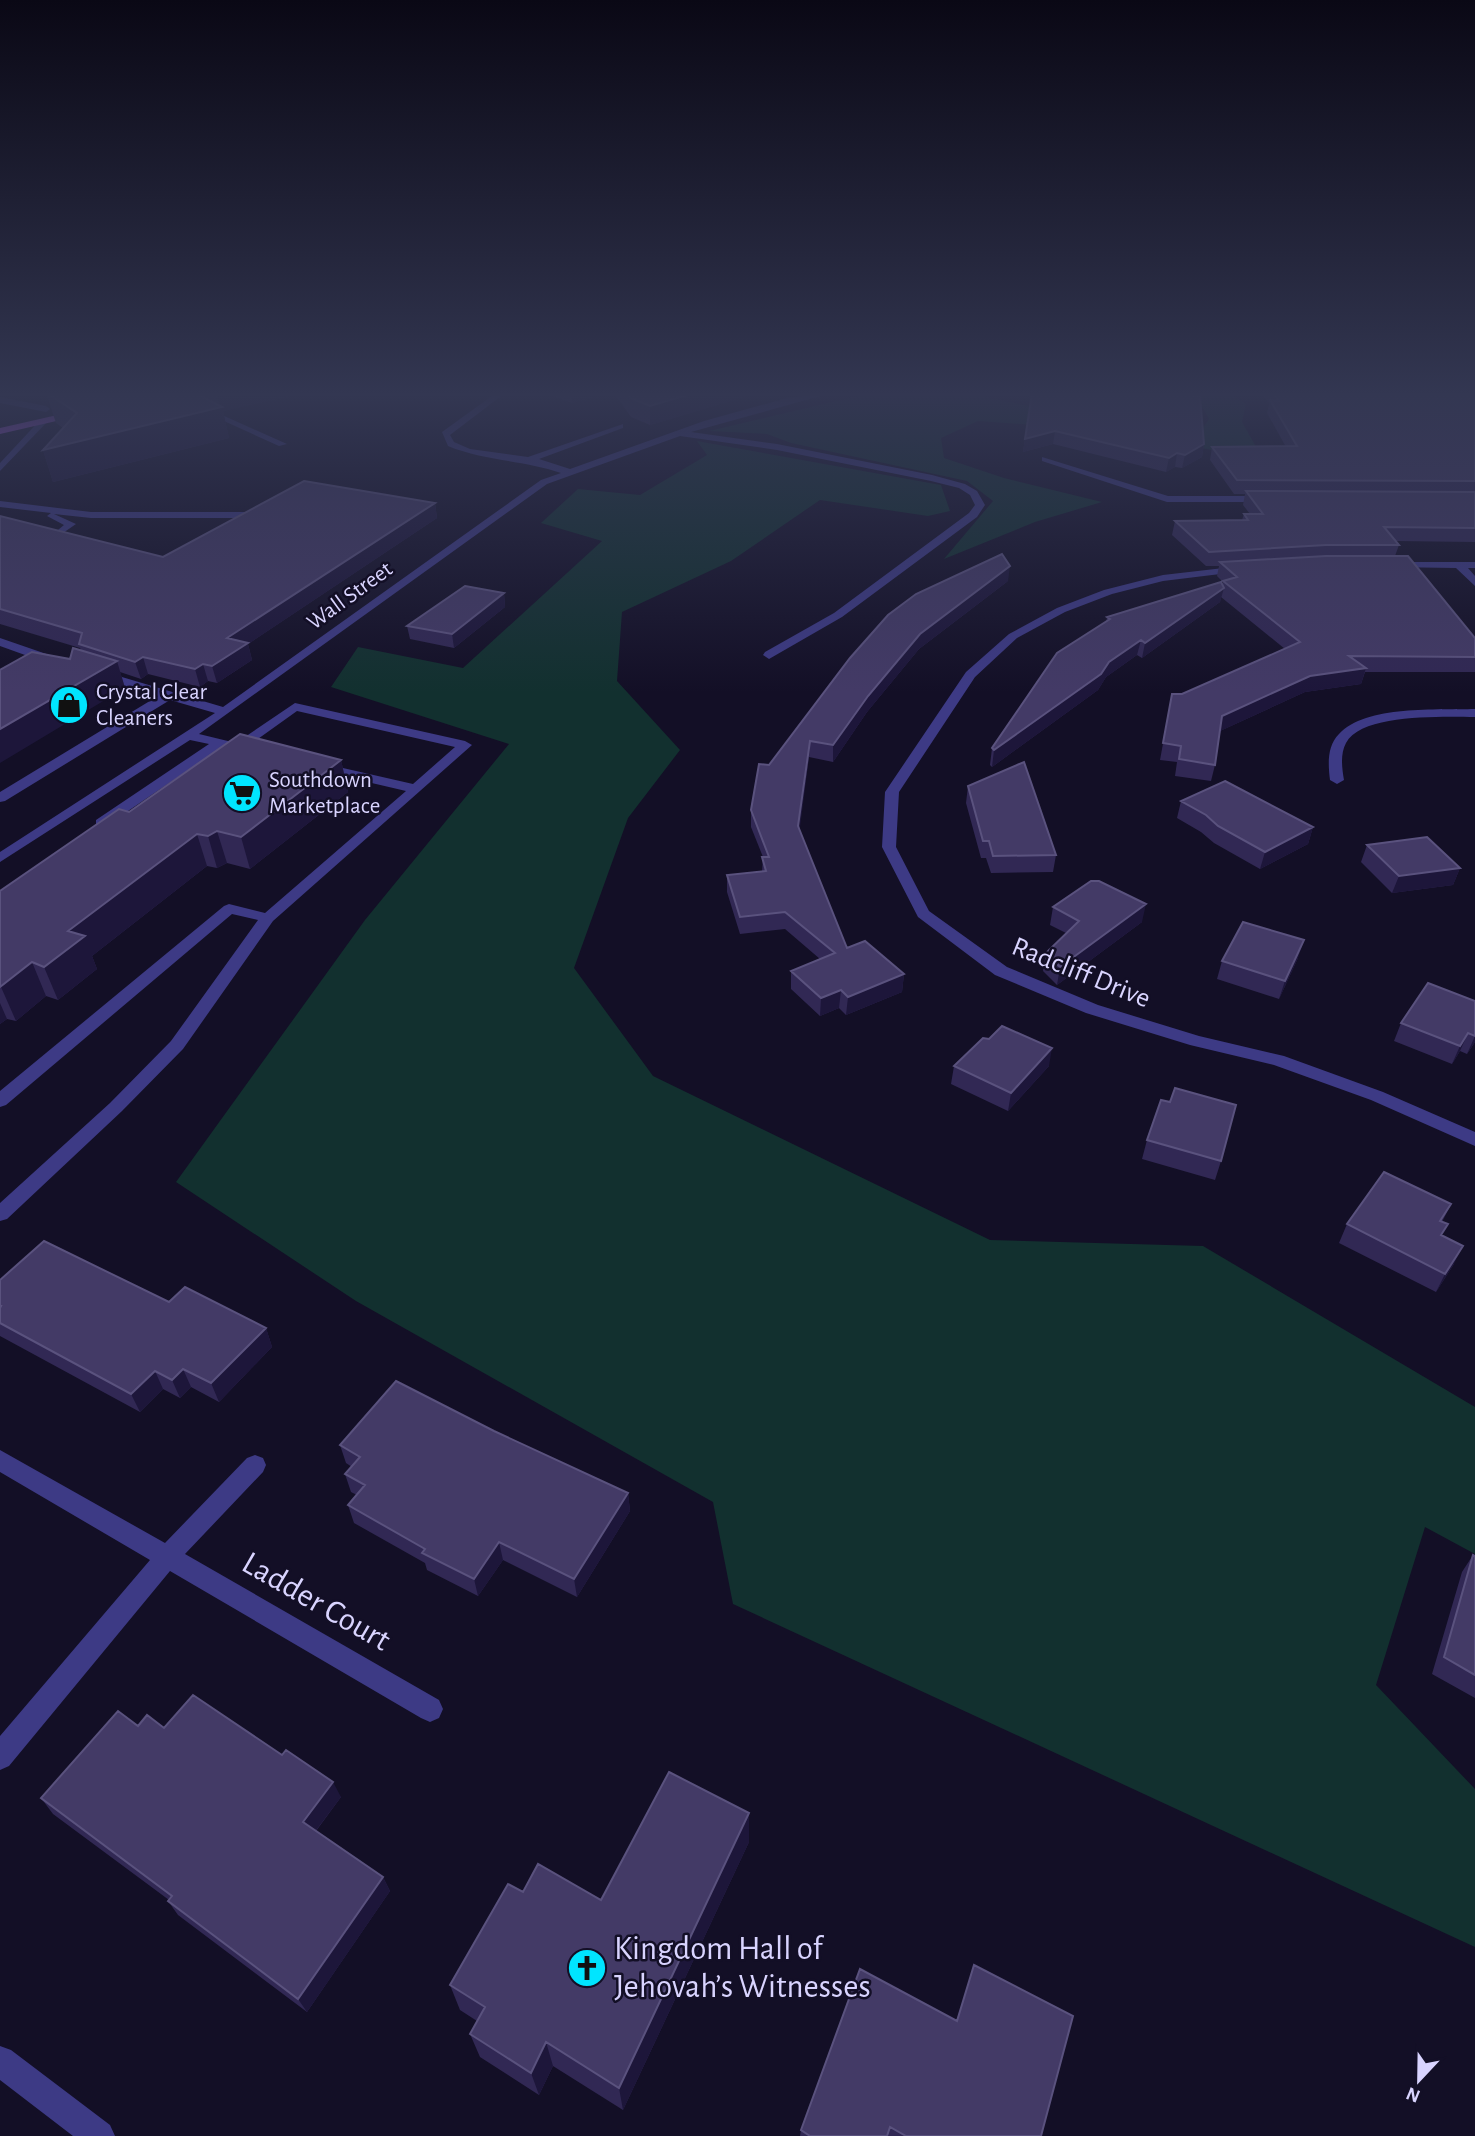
<svg xmlns="http://www.w3.org/2000/svg" width="1475" height="2136" font-family="'Alegreya Sans',sans-serif">
<style>
.green{fill:#12302f}
.lines{fill:none;stroke-linecap:round;stroke-linejoin:round}
.minor{fill:#3d3a85;fill-rule:evenodd}
.major{fill:#c25bff;fill-rule:evenodd}
.wall{fill:#312854}
.shaded-wall{fill:#1d163a}
.building{fill:#433a66;stroke:#5a527e;stroke-width:2}
.labels{text-anchor:middle;dominant-baseline:central;stroke-width:5;stroke-linejoin:round;paint-order:stroke}
.far-street-label{font-size:23px;fill:#d9d4ff;stroke:#130f26}
.far-poi-label{font-size:23px;fill:#d9d4ff;stroke:#130f26;text-anchor:start}
.street-label{font-size:28px;fill:#d9d4ff;stroke:#130f26}
.near-street-label{font-size:33px;fill:#d9d4ff;stroke:#130f26}
.near-poi-label{font-size:33px;fill:#d9d4ff;stroke:#130f26;text-anchor:start}
</style>
<rect width="100%" height="100%" fill="#130f26"/>
<!-- green -->
<path class="green" d="M870 393H988L985 397 1048 410 1199 434 1209 419 1199 401 1186 393H1228L1246 404 1242 422 1259 452 1238 455 1111 431 978 421 941 438 944 458 1004 478 1102 502 1035 522 944 559 993 501 967 481 791 443 767 434 709 431Z
M697 441 941 485 950 511 928 516 820 500 731 561 622 612 617 681 680 750 628 818 574 968 653 1076 990 1240 1203 1246 1475 1407V1554L1425 1527 1376 1685 1475 1789V1947L733 1604 713 1502 356 1301 176 1182 365 920 509 744 331 687 358 647 463 668 602 541 541 523 578 489 640 495 707 455Z"/>
<g class="lines">
<!-- minor -->
<path class="minor" d="M162 393H173L287 444 279 446Z
M496 393H505L450 435 454 442 470 449 528 457 623 424V428L539 459 570 469 704 421 787 398 831 393 691 432 777 444 932 475 965 484 977 491 985 505 977 517 842 617 769 659 763 655 765 652 834 613 969 513 975 505 970 495 959 488 931 481 777 450 680 436 547 484 199 734 236 743 295 703 465 741 472 745 273 921 183 1049 122 1111 7 1219 0 1221V1203L110 1103 171 1041 258 920 232 914 6 1105 0 1107V1091L224 906 229 904 265 913 406 791 316 770V764L321 763 413 784 455 747 297 711 248 746 253 749 251 752 222 747 106 826H96V820L209 744 190 740 0 862V852L215 713 170 700 5 801 0 802V792L158 696 97 678V672H105L223 707 541 480 561 473C524 460 484 461 448 446L442 432Z
M0 397 46 406 50 409 46 412 0 403Z
M41 419 48 421 0 471V463Z
M1042 457 1168 496H1269L1274 499 1269 502H1167L1042 461Z
M0 501 91 512H248L253 515 248 518H91L54 514 76 524 63 533 58 530 64 525 47 516 51 513 0 507Z
M1391 562H1475V568H1468L1475 576V586L1456 568 1387 567 1386 565Z
M1241 566 1245 567V571L1163 581 1112 594 1065 612 1017 638 975 677 899 792 896 847 929 911 1007 967 1098 1005 1199 1036 1284 1056 1383 1092 1475 1132V1146L1371 1100 1274 1065 1190 1045 1086 1013 995 975 918 917 882 847 885 792 966 672 1009 634 1057 608 1104 590 1163 575Z
M0 638 58 658 60 661 50 664 0 646Z
M1475 709V717C1445 717 1362 713 1346 743 1340 754 1342 768 1344 780L1337 784 1330 780C1328 764 1327 746 1339 734 1365 705 1439 710 1475 709Z
M0 1450 165 1543 247 1458 255 1455 263 1458 266 1465 263 1472 185 1554 439 1700 443 1709 439 1718 430 1722 421 1718 170 1571 9 1766 0 1770V1736L150 1560 0 1472Z
M0 2046 11 2050 110 2125 115 2136H73L0 2080Z"/>
<!-- major -->
<path class="major" d="M75 411 78 416 0 434V428Z"/>
</g>
<!-- wall -->
<path class="wall" d="M46 393H303L223 411 229 438 53 482 43 450 63 428 56 423Z
M534 393H608L572 403 549 395 543 396Z
M614 393H757L650 425 631 417Z
M1032 393 1204 444 1202 457 1182 468 1175 467 1166 472 1053 444 1023 452Z
M1261 393H1475V542L1395 541 1399 545 1395 556 1475 638V672H1365L1361 684 1305 692 1220 731 1215 765 1211 781 1175 776 1177 762 1160 760 1172 694H1182L1285 649 1221 597 1220 602 1142 658 1137 655 1106 677 1098 690 992 767 990 765 992 748 1106 622 1107 617 1222 585 1223 582 1217 576 1219 566H1206L1172 535 1175 521 1242 520 1244 514H1250L1243 505 1245 494H1234L1210 460 1212 447H1286L1267 413 1269 404Z
M435 503 437 518 248 644 252 660 217 683 208 681 200 687 148 674 141 679 120 672 125 688 70 659 81 650 80 648 0 624V516L163 557Z
M1008 581 919 649 867 712 833 762 809 757 799 830 847 948 904 974 902 992 846 1015 839 1008 820 1016 791 989V971L820 959 785 929 740 934 727 892V875L762 871 763 857 751 827V810L769 765 888 615Z
M504 593 505 607 454 648 410 639 407 626Z
M341 760 348 792 250 869 227 863 217 868 207 866 92 956 97 969 58 1000 46 996 16 1021 7 1019 0 1024V891L129 812Z
M968 786 1056 855 1053 872 991 873 986 858H981L966 803Z
M1181 801 1313 827 1308 844 1260 869 1214 843 1201 832 1177 818Z
M1367 845 1460 868 1453 885 1392 893 1361 862Z
M1053 907 1142 922 1057 985 1043 971 1046 953 1066 933 1050 925Z
M1298 958 1279 999 1217 979 1222 961Z
M1475 1001V1042L1467 1054 1460 1051 1452 1064 1394 1041 1401 1023Z
M954 1066H1049L1008 1111 951 1084Z
M1147 1140 1221 1161 1215 1180 1142 1159Z
M1451 1204 1442 1222V1236L1454 1264 1436 1292 1339 1243 1347 1224Z
M0 1280 169 1302 266 1328 272 1347 219 1402 191 1387 180 1398 163 1389 140 1412 0 1336Z
M494 1431 628 1493 630 1511 577 1597 503 1560 478 1596 427 1570 425 1563 354 1523 348 1505 357 1495 351 1492 345 1474 352 1467 346 1463 340 1445Z
M1473 1555 1475 1556V1698L1432 1674 1462 1572Z
M138 1726 164 1728 341 1797 316 1831 383 1877 390 1891 307 2012 178 1915 168 1901 169 1900 53 1814 41 1798Z
M749 1842 623 2110 553 2066 539 2095 480 2057 470 2034 477 2021 460 2010 450 1985 523 1892 601 1900Z
M860 1969 1041 2136H800L801 2130Z"/>
<!-- shaded-wall -->
<path class="shaded-wall" d="M188 393H200L204 412 220 408 217 393H303L223 411 229 438 53 482 43 450Z
M542 393H549V395L543 396Z
M571 393H608L572 403Z
M694 393H757L650 425V406Z
M1055 431 1053 444 1023 452 1025 439Z
M1204 444 1202 457 1182 468 1185 455Z
M1177 453 1175 467 1166 472 1169 458Z
M435 503 437 518 248 644 252 660 217 683 212 666 227 638Z
M1010 566 1008 581 919 649 867 712 833 762V745L868 696 920 634Z
M1224 588 1220 602 1142 658 1145 643Z
M504 593 505 607 454 648 452 634Z
M1141 640 1137 655 1106 677 1098 690 992 767 994 750 1109 662Z
M143 657 148 674 141 679 135 662Z
M117 661 125 688 0 763V729Z
M203 664 208 681 200 687 195 669Z
M1366 668 1361 684 1305 692 1218 732 1222 716 1310 676Z
M810 741 809 757 798 843V826Z
M341 760 348 792 250 869 241 837Z
M1313 827 1308 844 1260 869 1265 852Z
M217 831 227 863 217 868 208 836Z
M197 834 207 866 92 956 97 969 58 1000 44 967 68 931Z
M1460 868 1453 885 1392 893 1399 876Z
M1146 904 1142 922 1057 985 1060 967Z
M1304 940 1298 958 1279 999 1285 981Z
M32 962 46 996 16 1021 1 987Z
M904 974 902 992 846 1015 848 997Z
M841 990 839 1008 820 1016 821 998Z
M0 1003 7 1019 0 1024Z
M1468 1033 1460 1051 1452 1064 1460 1046Z
M1475 1036V1042L1467 1054Z
M1052 1048 1049 1066 1008 1111 1011 1093Z
M1463 1246 1454 1264 1436 1292 1445 1274Z
M266 1328 272 1347 219 1402 211 1383Z
M183 1369 191 1387 180 1398 172 1380Z
M155 1371 163 1389 140 1412 131 1394Z
M628 1493 630 1511 577 1597 574 1579Z
M499 1542 503 1560 478 1596 474 1579Z
M333 1782 341 1797 311 1837 303 1822Z
M749 1813V1842L623 2110 619 2088Z
M383 1877 390 1891 307 2012 298 1999Z
M546 2042 553 2066 539 2095 531 2073Z"/>
<!-- building -->
<path class="building" d="M47 393H195L222 407 43 450 77 413Z
M626 393H694L650 406 630 398Z
M1032 393H1177V394L1200 396 1204 444 1185 455 1177 453 1169 458 1055 431 1025 439Z
M1273 393H1475V481L1237 480 1212 447 1297 446 1270 400 1279 401Z
M304 481 435 503 227 638 248 643 212 666 203 664 195 669 143 657 135 662 79 644 82 633 0 609V516L163 557Z
M1246 491 1475 492V528L1384 527 1399 545H1326L1209 552 1175 521 1248 520 1244 514H1263Z
M1002 554 1010 566 920 634 868 696 833 745 810 741 798 826 847 948 865 941 904 974 848 997 841 990 821 998 791 971 835 953 785 912 740 917 727 875 766 871 762 857H769L751 810 759 764 769 765 850 658 888 615 916 594Z
M1326 556H1408L1475 638V657L1349 656 1366 668 1310 676 1222 716 1215 765 1179 759 1181 746 1163 743 1172 694H1182L1300 642 1223 581 1237 577 1220 562Z
M1221 582 1224 588 1145 643 1141 640 1109 662 1101 674 994 750 992 748 1057 653 1110 619 1107 617Z
M465 586 504 593 452 634 407 626Z
M73 648 117 661 0 729V670L32 652 70 659Z
M240 734 341 760 241 837 217 831 208 836 197 834 68 931 85 936 44 967 32 962 0 987V891L119 809 129 812Z
M1024 762 1056 855 993 856 989 841H983L968 786Z
M1225 781 1313 827 1265 852 1218 826 1206 815 1181 801Z
M1427 837 1460 868 1399 876 1367 845Z
M1091 881H1099L1146 904 1060 967 1046 953 1079 921 1053 907Z
M1243 922 1304 940 1285 981 1222 961Z
M1428 983 1475 1001V1036L1468 1033 1460 1046 1401 1023Z
M1002 1026 1052 1048 1011 1093 954 1066 983 1038 989 1039Z
M1175 1088 1236 1105 1221 1161 1147 1140 1161 1100 1170 1102Z
M1384 1172 1451 1204 1440 1221 1448 1224 1441 1235 1463 1246 1445 1274 1347 1224Z
M44 1241 169 1302 185 1287 266 1328 211 1383 183 1369 172 1380 155 1371 131 1394 0 1323V1308L1 1306H0V1280Z
M396 1381 494 1431 628 1493 574 1579 499 1542 474 1579 422 1553 425 1549 348 1505 365 1485 345 1474 360 1457 340 1445Z
M1473 1555 1475 1556V1675L1444 1657Z
M193 1695 282 1755 286 1750 333 1782 303 1822 383 1877 298 1999 168 1901 172 1896 41 1798 118 1711 138 1726 147 1715 164 1728Z
M669 1772 749 1813 619 2088 546 2042 531 2073 470 2034 485 2007 450 1985 508 1884 523 1892 538 1864 601 1900Z
M974 1965 1073 2016 1041 2136H906L890 2127 887 2136H810L801 2130 860 1969 957 2021Z"/>
<!-- sky -->
<linearGradient id="sky" x2="0" y2="1"><stop stop-color="#0a0815"/><stop offset="0.57" stop-color="#333752"/><stop offset="1" stop-color="#333752" stop-opacity="0"/></linearGradient>
<rect width="1475" height="692" fill="url(#sky)"/>
<!-- icons -->
<defs>
<g id="shop-disc" transform="scale(2.0125)"><circle r="9.5" fill="#00e5ff" stroke="#130f26"/><path d="M-5-2.5h2.3a2.7 3.5 0 0 1 5.4 0H5L5.5 6h-11ZM-1.5-2.5h3a1.5 2.3 0 0 0-3 0Z" fill="#111"/></g>
<g id="supermarket-disc" transform="scale(2.0125)"><circle r="9.5" fill="#00e5ff" stroke="#130f26"/><path d="M-6-5.5h2.5l.6 2H6L4.5 2H-2.5L-4.4-4H-6ZM-1.5 3.2a1.3 1.3 0 1 0 .1 0ZM3 3.2a1.3 1.3 0 1 0 .1 0Z" fill="#111"/></g>
<g id="church-disc" transform="scale(2.0125)"><circle r="9.5" fill="#00e5ff" stroke="#130f26"/><path d="M-1.2-6h2.4v3.5h3.3v2.4h-3.3V6h-2.4V-.1h-3.3v-2.4h3.3Z" fill="#111"/></g>
</defs>
<g fill-rule="evenodd">
<use href="#shop-disc" x="69" y="705"/>
<use href="#supermarket-disc" x="242" y="793"/>
<use href="#church-disc" x="587" y="1968"/>
</g>
<g class="labels">
<!-- far-street labels -->
<g class="far-street-label">
<text transform="translate(350 596) rotate(-36)">Wall Street</text>
</g>
<!-- far-poi labels -->
<g class="far-poi-label">
<text x="96" y="692">Crystal Clear<tspan x="96" dy="26">Cleaners</tspan></text>
<text x="269" y="780">Southdown<tspan x="269" dy="26">Marketplace</tspan></text>
</g>
<!-- street labels -->
<g class="street-label">
<text transform="translate(1081 973) rotate(22)">Radcliff Drive</text>
</g>
<!-- near-street labels -->
<g class="near-street-label">
<text transform="translate(316 1602) rotate(30)">Ladder Court</text>
</g>
<!-- near-poi labels -->
<g class="near-poi-label">
<text x="614" y="1949">Kingdom Hall of<tspan x="614" dy="38">Jehovah’s Witnesses</tspan></text>
</g>
</g>
<!-- north arrow -->
<g transform="translate(1419 2080) rotate(202)" stroke="#130f26" stroke-width="5" paint-order="stroke">
<path d="M0-5L12 26L0 18L-12 26Z" fill="#d9d4ff"/>
<text y="-10" font-size="19" font-weight="bold" text-anchor="middle" fill="#d9d4ff">N</text>
</g>
</svg>
